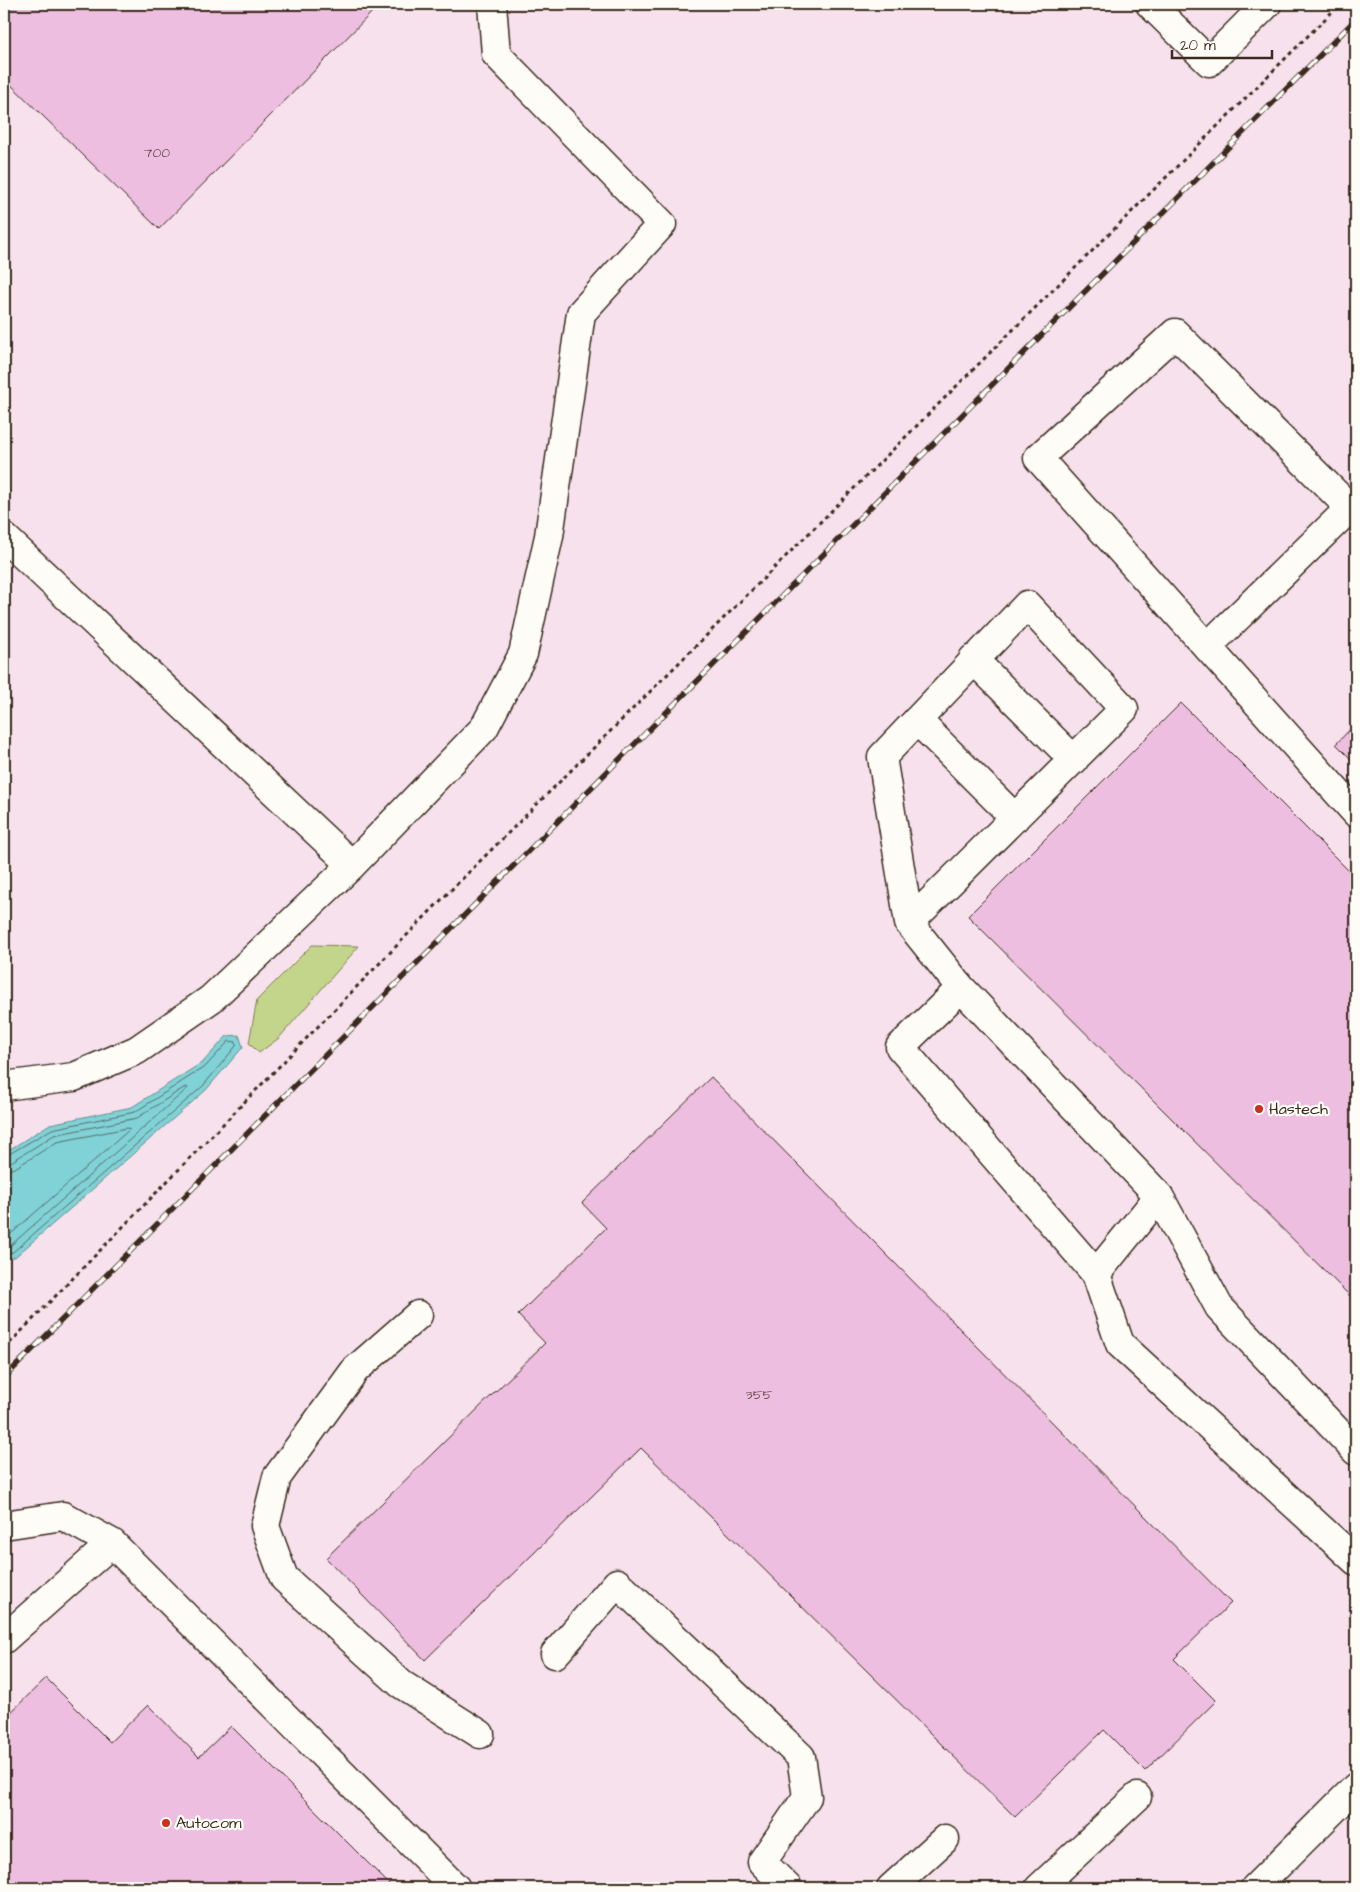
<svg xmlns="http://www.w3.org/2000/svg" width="1360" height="1892" font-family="'Architects Daughter',sans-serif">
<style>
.built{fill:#f6e1ec}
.green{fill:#c3d58a;stroke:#7f8054}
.water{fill:#80d2d7;stroke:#648f8d}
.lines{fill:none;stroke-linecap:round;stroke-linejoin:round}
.shore{stroke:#576d68;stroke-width:1}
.building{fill:#edbedf;stroke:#3b2a1e}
.minor-casing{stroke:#3b2a1e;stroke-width:31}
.path{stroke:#3b2a1e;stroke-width:3;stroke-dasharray:4 4;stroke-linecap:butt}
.minor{stroke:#fdfcf7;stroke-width:28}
.rail-casing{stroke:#3b2a1e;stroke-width:5.5}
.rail{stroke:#fdfcf7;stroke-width:4;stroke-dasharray:11;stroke-linecap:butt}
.poi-dot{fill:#c8321e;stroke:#fdfcf7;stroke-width:2}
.labels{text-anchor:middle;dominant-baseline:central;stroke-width:4.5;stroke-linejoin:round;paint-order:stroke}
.number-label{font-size:14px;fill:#684f4e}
.poi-label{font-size:16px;fill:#3b2a1e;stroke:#fdfcf7;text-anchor:start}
</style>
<rect width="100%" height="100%" fill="#faf0f2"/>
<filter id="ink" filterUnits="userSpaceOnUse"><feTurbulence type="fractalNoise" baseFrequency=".02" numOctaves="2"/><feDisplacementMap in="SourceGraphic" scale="10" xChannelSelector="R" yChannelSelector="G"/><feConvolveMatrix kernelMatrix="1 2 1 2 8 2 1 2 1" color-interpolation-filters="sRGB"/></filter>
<g filter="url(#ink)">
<!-- built -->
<path class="built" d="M4 4H1356V1888H4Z"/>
<!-- green -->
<path class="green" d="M312 945 359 946 279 1038 259 1053 249 1043 257 1000Z"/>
<!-- water -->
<path class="water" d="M239 1035 243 1047 206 1090 15 1257 4 1259V1153L50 1124 132 1107 203 1062 227 1036Z"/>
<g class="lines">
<!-- shore -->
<path class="shore" d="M4 1157 52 1129 135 1112 206 1066 229 1041 236 1042V1046L203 1086 13 1252 4 1254
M4 1163 11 1162 54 1135 137 1118 185 1087 188 1088 10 1246 4 1248
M4 1171 15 1168 57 1142 127 1128 130 1129 4 1240"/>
</g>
<!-- building -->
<path class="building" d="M4 4H380L159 229 4 78Z
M1181 703 1356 878V1302L968 916Z
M1356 723V764L1336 744Z
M711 1077 1231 1603 1174 1659 1216 1701 1145 1771 1104 1730 1015 1817 641 1448 425 1660 326 1558 545 1343 518 1315 606 1228 582 1203Z
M46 1678 110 1742 148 1705 199 1757 231 1726 393 1888H4V1719Z"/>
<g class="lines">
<!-- minor casing -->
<g class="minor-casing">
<path id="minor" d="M1150 4 1209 62 1267 4
M4 537 352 865
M1207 647 1350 508 1175 333 1038 458 1356 813
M973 659 1074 760
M917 720 1015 818
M909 923 1124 709 1027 605 882 757 909 923 961 988 1159 1196 1219 1307 1356 1451
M961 988 900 1047 1096 1274 1120 1344 1356 1561
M4 1086 74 1077 137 1050 211 999 352 865 484 728 523 654 549 536 581 313 662 224 496 54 492 4
M1096 1274 1159 1196
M418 1315 355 1370 277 1477 265 1526 284 1578 401 1684 480 1734
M4 1525 63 1516 112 1543
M4 1639 112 1543 456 1888
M555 1654 617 1583 801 1757 807 1797 762 1862 788 1888
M891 1888 945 1839
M1039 1888 1137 1797
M1255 1888 1356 1787"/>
</g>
<!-- path -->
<path class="path" d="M4 1349 448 893 1340 4"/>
<!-- minor -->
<use href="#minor" class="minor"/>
<!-- rail casing -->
<g class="rail-casing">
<path id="rail" d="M4 1378 1356 19"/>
</g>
<!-- rail -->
<use href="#rail" class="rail"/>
</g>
</g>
<!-- markers -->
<g class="poi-dot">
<circle cx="1259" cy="1109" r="5"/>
<circle cx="166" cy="1823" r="5"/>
</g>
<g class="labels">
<!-- number labels -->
<g class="number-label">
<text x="157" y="153">700</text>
<text x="759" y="1395">355</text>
</g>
<!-- poi labels -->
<g class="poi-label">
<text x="1269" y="1109">Hastech</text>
<text x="176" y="1823">Autocom</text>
</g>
</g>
<!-- margin -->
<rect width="1360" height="1892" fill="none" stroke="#fdfcf7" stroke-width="20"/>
<rect x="10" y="10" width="1340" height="1872" fill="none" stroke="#3b2a1e" stroke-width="2" filter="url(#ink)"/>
<!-- scale -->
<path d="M1172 50v8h100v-8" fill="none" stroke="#3b2a1e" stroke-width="2.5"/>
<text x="1180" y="50" font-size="15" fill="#3b2a1e" stroke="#fdfcf7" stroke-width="4" paint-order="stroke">20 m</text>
</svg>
